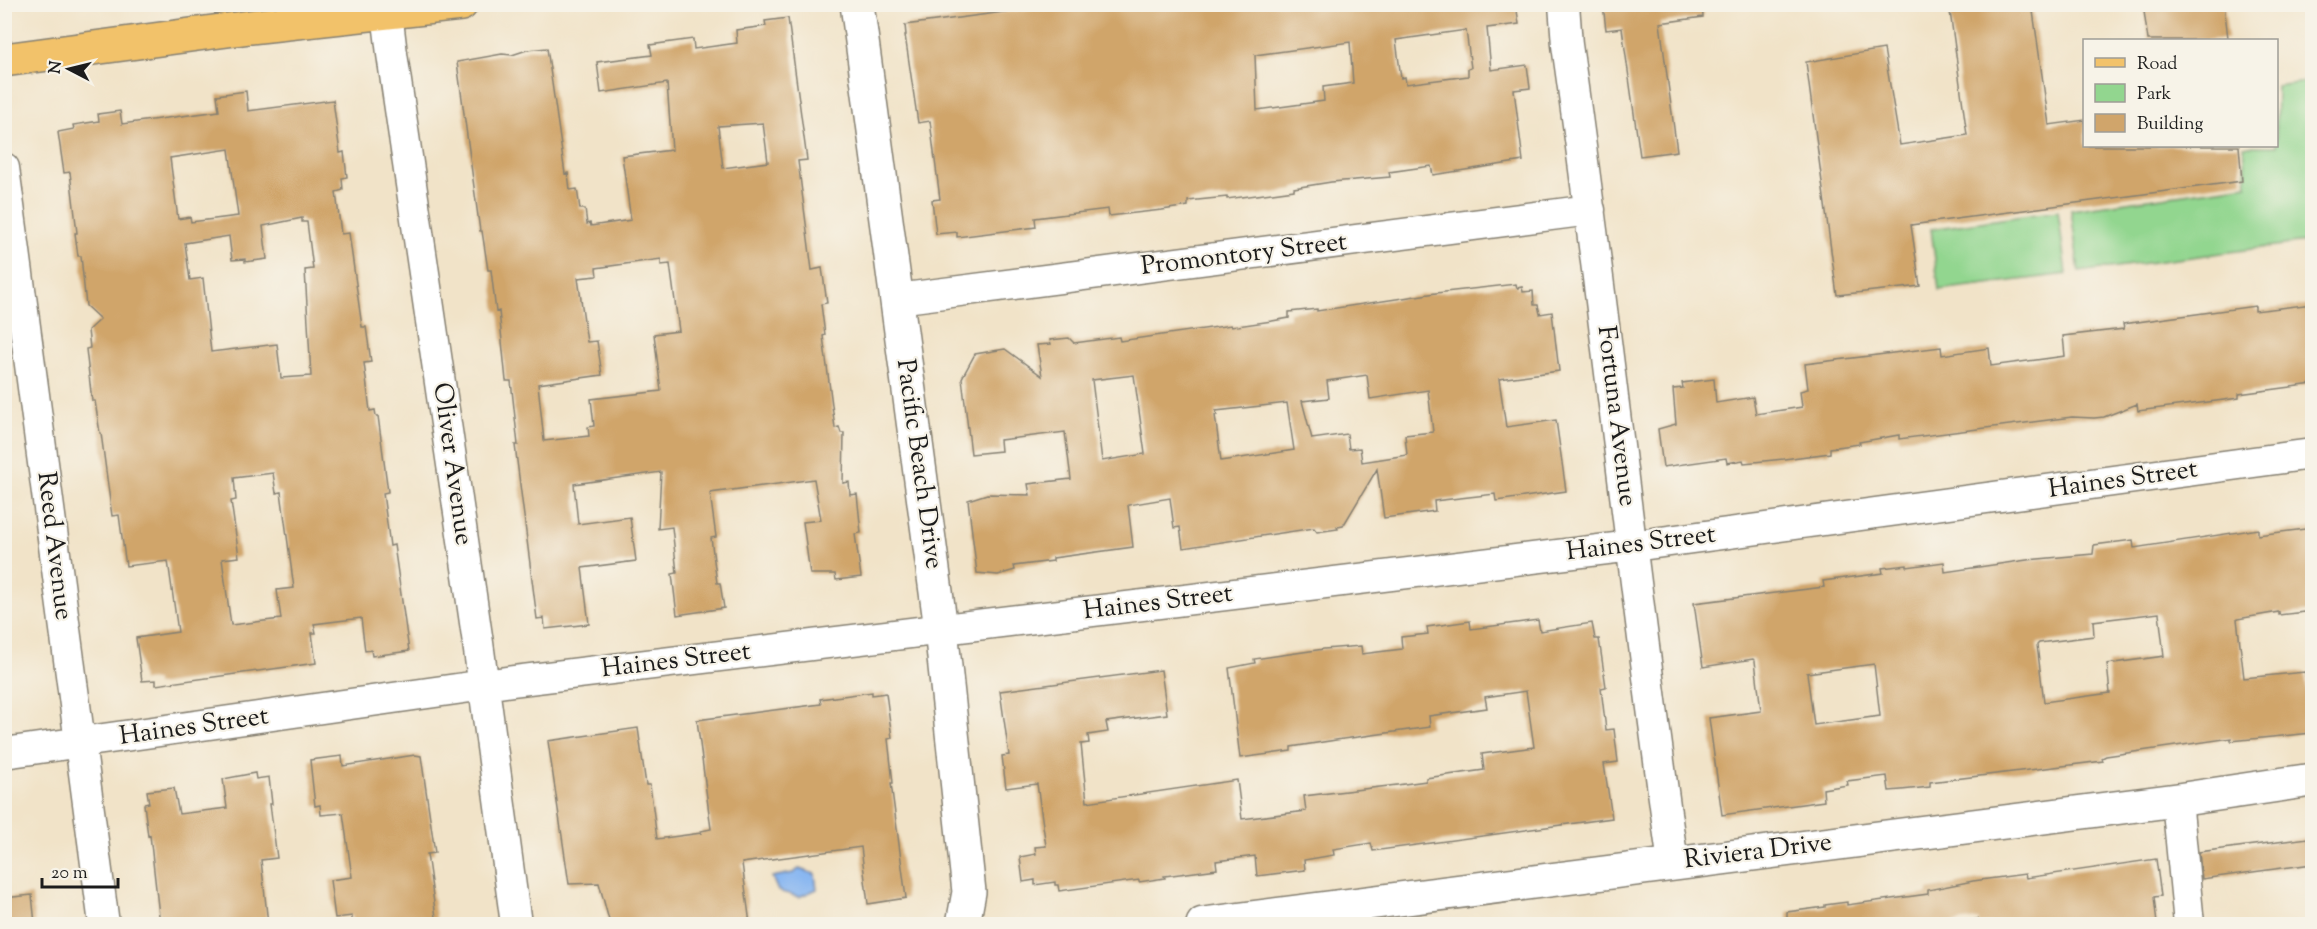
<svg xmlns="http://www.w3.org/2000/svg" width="2317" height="929" font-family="'Sorts Mill Goudy',serif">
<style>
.green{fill:#92d68f;stroke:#577956;stroke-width:1.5}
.water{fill:#86b5f1;stroke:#516886;stroke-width:1.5}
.building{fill:#d0a56b;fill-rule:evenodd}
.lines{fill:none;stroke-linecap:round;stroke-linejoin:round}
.minor-casing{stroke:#868072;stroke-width:33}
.tertiary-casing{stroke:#868072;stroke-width:36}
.primary-casing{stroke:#868072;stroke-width:36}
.minor{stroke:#fff;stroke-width:30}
.tertiary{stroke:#fff;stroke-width:33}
.primary{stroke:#f2c26a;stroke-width:33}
.labels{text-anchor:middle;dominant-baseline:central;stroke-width:4.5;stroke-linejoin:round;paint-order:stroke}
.street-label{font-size:26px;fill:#1c1c1c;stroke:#f7f3e8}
</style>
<rect width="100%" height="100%" fill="#f7f3e8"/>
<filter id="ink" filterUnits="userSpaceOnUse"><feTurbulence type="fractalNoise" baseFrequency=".0167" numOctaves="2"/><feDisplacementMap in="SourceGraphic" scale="12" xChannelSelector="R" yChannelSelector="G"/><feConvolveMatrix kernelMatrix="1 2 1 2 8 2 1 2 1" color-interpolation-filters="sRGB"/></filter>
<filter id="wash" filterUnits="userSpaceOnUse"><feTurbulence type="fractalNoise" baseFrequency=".008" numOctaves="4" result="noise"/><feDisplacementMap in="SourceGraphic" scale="24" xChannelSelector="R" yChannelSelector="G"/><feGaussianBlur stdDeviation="1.35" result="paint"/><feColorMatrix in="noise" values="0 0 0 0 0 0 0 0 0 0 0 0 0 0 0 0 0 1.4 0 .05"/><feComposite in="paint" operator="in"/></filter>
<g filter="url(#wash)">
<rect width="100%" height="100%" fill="#f1e3c8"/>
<!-- green -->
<path class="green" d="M2312 81V241L2079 272 2071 210 2247 185 2244 146H2276L2277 86Z
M2058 211 2066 274 1939 290 1931 229Z"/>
<!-- water -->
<path class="water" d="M799 869 815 874 817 889 799 897 778 891 772 877 793 873Z"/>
<g id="blocks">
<!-- building -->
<path class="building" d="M1066 4H1516L1519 24 1487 28 1491 70 1527 65 1530 88 1514 90 1523 161 1433 175 1431 166 1389 172 1390 177 1331 182 1294 188V190L1227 199V197L1188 201V206L1162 210 1109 216 1108 209 1035 218 1036 227 957 237V232L936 234 932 200 940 199 930 121 918 123 905 35H906L905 25ZM1466 30 1471 68 1468 69V76L1406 84 1405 77 1401 78 1396 40ZM1350 42 1353 83 1323 87 1324 101 1257 110 1255 55Z
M1603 4H1702L1703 17 1660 23 1677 151 1640 156 1622 28 1606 30Z
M1949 4H2032L2049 125 2085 120V146H2239L2242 181 1911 225 1920 286 1837 295 1806 62 1884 49 1900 145 1967 135Z
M2143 4H2224L2228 38 2208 40H2148Z
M788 18 807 160 798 161 812 270 822 268 827 303 821 304 825 335 823 336 835 428 839 427 841 433H844L843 483 849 482 850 495 857 494 861 533 855 534 861 577 836 580 835 574H810L803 522 821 520 814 479 710 493 716 537 711 538 717 583H720L724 608 677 615 672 574 677 573 672 527 658 529 661 472 574 484 578 524 630 517 636 561 582 568 589 624 545 629 544 618 537 619 515 445H518L511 381H506L499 311 496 312 491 270H488L482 231H480L457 62 502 54 512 55 527 50 547 48 565 174 568 173 570 190 577 189 580 209H585L587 224 590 223 591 226 631 220 622 156 672 150 667 83 601 93 597 62 652 55 650 45 693 39 694 49 737 43 736 30 766 26 765 21ZM763 123 768 162 723 168 718 126ZM661 259V265L670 264 679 331 654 334 661 391 591 399 594 426 588 427 589 436 544 441 538 384 602 375 597 341 587 342 578 278 597 276 596 268Z
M246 91 248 111 333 100 340 153 344 152 347 177 342 178 343 190 336 192 341 234 349 233 362 327H366L371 362 364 363 370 411 375 410 376 416H378L388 492 383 493 390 546 394 545 409 651 372 656 371 650 365 651 361 618 314 624 316 633H312L316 663 156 685V680L142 681 136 638 178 632 168 561 126 566 119 515 112 516 101 433H100L95 401H92L86 349 90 348 88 330 100 319 86 306 81 256H78L75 233H77L70 172 64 173 58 132 74 129 73 125 99 121 98 114 120 111 122 124 219 111 217 95ZM229 149 238 216 191 222 190 217 178 219 170 158ZM302 218V222H307L313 269 305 270 311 376 281 378 277 344 211 352 203 278 190 280 185 243 229 236 232 260 245 259V262L267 259 263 226ZM273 473 276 493 281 492 294 588 277 590 281 619 231 625 222 559 239 557 231 501 236 500 234 478Z
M1516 284 1517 288 1522 287 1523 292 1533 291 1534 305H1538L1540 314 1552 312 1559 371 1499 379 1506 427 1556 420 1566 491 1496 501 1495 494 1434 501 1435 511 1384 518 1377 469 1343 526 1337 527 1338 529 1317 532 1314 528 1183 548 1180 527 1174 528 1170 498 1128 505 1133 547 1053 558V561L1014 566 1015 570 998 575 977 573 968 500 987 494 1030 495 1028 484 1071 479 1065 432 1000 440 1001 451 971 454 962 378 975 354 1005 349 1042 376 1037 345 1051 344 1050 340 1069 338 1074 343 1119 337 1120 341 1231 325V327L1272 321 1289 318V312L1317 309V311L1436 293ZM1134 375 1145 454 1102 461 1092 380ZM1367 375 1370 399 1428 390 1433 432 1405 435 1407 455 1362 462 1360 448 1349 449 1347 434 1312 439 1302 401 1329 398 1327 381ZM1287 403 1294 450 1221 461 1215 415H1217L1216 411Z
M2313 304V384L2239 394V398L2138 411 2137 404 2104 417 2094 418 2072 417 1899 439V435L1859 442 1860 444 1830 448V453L1784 459 1744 463 1743 460 1727 463 1726 458 1663 467 1658 429 1676 424 1673 389 1683 388 1682 383 1714 379 1716 403 1753 397 1756 414 1802 407 1800 391 1808 389 1805 364 1941 347 1942 355 1989 348 1991 366 2065 356 2063 336 2124 329 2123 324 2255 306V311Z
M2313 528V611L2279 615V612L2237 619 2244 678 2305 672 2312 733 2231 741V738L2106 756 2102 758 2103 761 1930 782V787L1901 790 1889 791 1887 776 1847 781 1848 785 1823 789 1824 801 1722 815 1709 718 1761 711 1755 661 1753 659 1703 667 1694 603 1824 587 1823 581 1883 573 1882 568 1907 565V567L1944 562 1945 572 2027 560 2093 554 2094 545 2133 540 2134 548 2258 529V535ZM2159 613 2164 656 2107 664 2110 693 2044 702 2037 645 2039 643 2094 636 2093 621ZM1874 664 1880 716 1814 725 1807 673Z
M1538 620 1540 631 1592 623 1595 639H1599L1606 687 1601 688 1606 730 1614 729 1618 762 1604 764 1612 818 1373 851 1371 843 1333 849 1334 855 1304 860 1305 870 1257 876 1255 856 1216 861 1217 869 1164 876 1165 878 1139 882V880L1059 891 1058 885H1055V882L1035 885V880L1023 882 1020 857 1036 854 1035 847 1046 846 1037 784 1006 788 1002 756 1009 755 1000 691 1161 670 1167 714 1106 722 1108 732 1088 735 1089 743 1081 744 1087 802 1237 780 1242 819 1306 811 1304 796 1397 785 1426 781V778L1484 770 1482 754 1534 747 1526 691 1485 697 1487 708 1429 716 1430 727 1336 740 1291 747V751L1240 758 1229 668 1255 663 1254 659 1324 649 1361 646 1362 654 1402 649 1401 637 1428 634 1427 627 1470 621 1471 629Z
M872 692V695L886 693 892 738 888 739 893 783H891L906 898 868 904 861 847 742 863 750 924H610L599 883 569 884 548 741 638 728 646 785H650L657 839 701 833V831L711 829 697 720 821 704 820 699Z
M415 755 421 756 435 853 427 854 437 924H352V916L335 918 330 880 352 877 343 813 321 815 320 805 315 806 310 760 342 756 343 766Z
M255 773 256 779 269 777 272 804H270L277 858 261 860 268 924H160L150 835 148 836 144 804 149 803 147 791 174 788 179 814 227 808 223 779Z
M2308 838 2312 864 2202 879 2199 852Z
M2156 859 2161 896 2154 897 2157 924H1979L1978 919 1946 924H1787V912L1825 907V905L1847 902V905L1928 894V890L1973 881 2025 874 2026 878Z
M32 895 35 924H4V898Z"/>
</g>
</g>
<g filter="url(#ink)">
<use href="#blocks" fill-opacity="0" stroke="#868072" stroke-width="1.5"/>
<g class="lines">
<!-- minor casing -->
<g class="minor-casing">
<path id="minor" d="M386 4 392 54 478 643 516 924
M1564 4 1567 45C1606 317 1634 591 1673 863
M4 168 104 924
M897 299 1590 210
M4 753 513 681 1632 546 2312 454
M2177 800 2189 924"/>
</g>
<!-- tertiary casing -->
<g class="tertiary-casing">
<path id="tertiary" d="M857 4 941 629 969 892 963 924
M1203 924 2177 800 2312 780"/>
</g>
<!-- primary casing -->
<g class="primary-casing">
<path id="primary" d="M4 60 250 27 461 4"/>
</g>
<!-- minor -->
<use href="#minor" class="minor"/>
<!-- tertiary -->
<use href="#tertiary" class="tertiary"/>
<!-- primary -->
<use href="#primary" class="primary"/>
</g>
</g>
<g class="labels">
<!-- street labels -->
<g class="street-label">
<text transform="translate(1244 255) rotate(-7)">Promontory Street</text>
<text transform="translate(1616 416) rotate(83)">Fortuna Avenue</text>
<text transform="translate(452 464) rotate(82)">Oliver Avenue</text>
<text transform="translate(919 464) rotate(82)">Pacific Beach Drive</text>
<text transform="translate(2123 480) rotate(-8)">Haines Street</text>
<text transform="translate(1641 544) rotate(-7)">Haines Street</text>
<text transform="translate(54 546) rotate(83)">Reed Avenue</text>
<text transform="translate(1158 603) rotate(-7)">Haines Street</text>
<text transform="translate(676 661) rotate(-7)">Haines Street</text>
<text transform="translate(194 727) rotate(-8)">Haines Street</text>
<text transform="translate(1758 852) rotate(-7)">Riviera Drive</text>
</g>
</g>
<!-- margin -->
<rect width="2317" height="929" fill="none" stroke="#f7f3e8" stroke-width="24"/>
<!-- legend -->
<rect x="2083" y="39" width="195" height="108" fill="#f7f3e8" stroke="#9f9d96" stroke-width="1.5"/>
<rect x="2095" y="58" width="30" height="9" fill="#f2c26a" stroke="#9f9d96" stroke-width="1.5"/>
<text x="2137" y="69" font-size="18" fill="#1c1c1c">Road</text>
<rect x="2095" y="84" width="30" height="18" fill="#92d68f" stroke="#9f9d96" stroke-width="1.5"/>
<text x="2137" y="99" font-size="18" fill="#1c1c1c">Park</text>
<rect x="2095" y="114" width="30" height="18" fill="#d0a56b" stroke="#9f9d96" stroke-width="1.5"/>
<text x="2137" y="129" font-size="18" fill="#1c1c1c">Building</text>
<!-- north arrow -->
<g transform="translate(69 69) rotate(277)" stroke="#f7f3e8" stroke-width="4.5" paint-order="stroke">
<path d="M0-4.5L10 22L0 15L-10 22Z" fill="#1c1c1c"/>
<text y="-9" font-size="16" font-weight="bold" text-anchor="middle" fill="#1c1c1c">N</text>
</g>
<!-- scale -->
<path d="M42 878v9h76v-9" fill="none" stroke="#1c1c1c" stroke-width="3"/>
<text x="51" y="878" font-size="18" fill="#1c1c1c" stroke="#f7f3e8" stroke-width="4.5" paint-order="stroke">20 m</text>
</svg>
